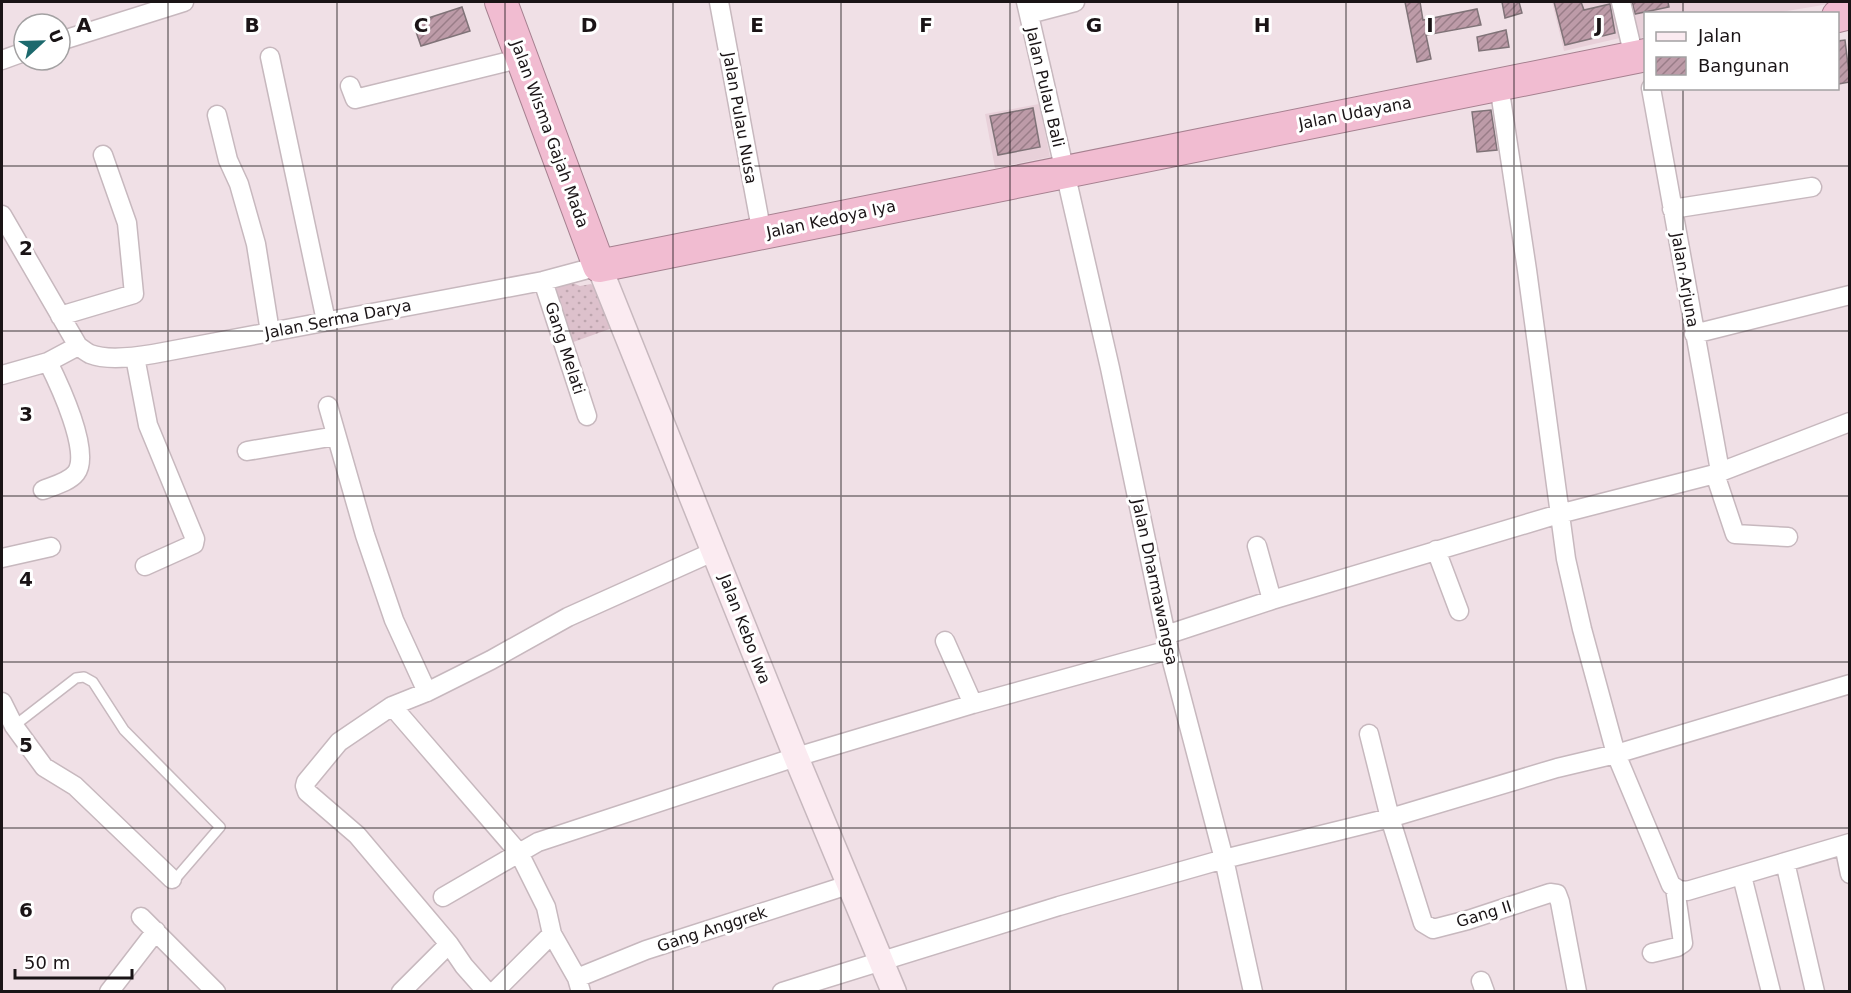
<svg xmlns="http://www.w3.org/2000/svg" width="1851" height="993" font-family="'DejaVu Sans',sans-serif">
<style>
.built{fill:#e8d0d9}
.grass{fill:url(#grass-dots)}
.building{fill:url(#building-hatch);stroke:#807378;stroke-width:1.5}
.lines{fill:none;stroke-linecap:round;stroke-linejoin:round}
.lane-casing{stroke:#c7b8be;stroke-width:12}
.street-casing{stroke:#c7b8be;stroke-width:21}
.secondary-casing{stroke:#c7b8be;stroke-width:27}
.highway-casing{stroke:#a68190;stroke-width:34}
.lane{stroke:#fff;stroke-width:9}
.street{stroke:#fff;stroke-width:18}
.secondary{stroke:#fbebf1;stroke-width:24}
.highway{stroke:#f1bcd1;stroke-width:32}
.grid{fill:none;stroke:#1a1416;stroke-width:1.5;stroke-opacity:0.55}
.labels{text-anchor:middle;dominant-baseline:central;stroke-width:6;stroke-linejoin:round;paint-order:stroke}
.street-label{font-size:16px;fill:#1a1416;stroke:#fff}
.grid-label{font-size:20px;text-anchor:middle;font-weight:bold;fill:#1a1416;stroke:#fff;stroke-width:6;stroke-linejoin:round;paint-order:stroke}
</style>
<defs>
<pattern id="grass-dots" width="8" height="8" patternUnits="userSpaceOnUse" patternTransform="scale(1.5)"><rect width="8" height="8" fill="#ddc1cc"/><path d="M2 2h.1M6 6h.1" fill="none" stroke="#bda5ae" stroke-width="1.8" stroke-linecap="round"/></pattern>
<pattern id="building-hatch" width="6" height="6" patternUnits="userSpaceOnUse" patternTransform="scale(1.5)"><rect width="6" height="6" fill="#bd9ba8"/><path d="M-1 1l2-2M0 6l6-6M5 7l2-2" fill="none" stroke="#997d88"/></pattern>
</defs>
<rect width="100%" height="100%" fill="#f0e0e6"/>
<!-- built -->
<path class="built" d="M1552 2H1611L1620 38 1564 51Z
M1628 2H1841L1775 13 1646 14 1645 37 1636 39Z
M1039 104 1050 157 995 168 985 114Z"/>
<!-- grass -->
<path class="grass" d="M563 281 564 286 573 283 580 286 591 284 605 295 618 326 565 345 548 289 556 288 555 283Z"/>
<!-- building -->
<path class="building" d="M1405 2H1420L1423 20 1477 9 1481 25 1426 35 1431 59 1417 62Z
M1502 2H1519L1522 13 1505 18Z
M1554 2H1581L1584 10 1610 4 1615 33 1565 45Z
M1632 2H1668L1669 7 1635 14Z
M462 7 470 31 421 46 413 23Z
M1506 30 1509 47 1479 51 1477 37Z
M1845 40 1850 82 1838 84V41Z
M1033 108 1040 147 998 155 990 116Z
M1491 110 1497 150 1477 152 1472 112Z"/>
<g class="lines">
<!-- lane casing -->
<g class="lane-casing">
<path id="lane" d="M14 726 76 678 84 677 93 682 124 730 220 827 177 877 172 879"/>
</g>
<!-- street casing -->
<g class="street-casing">
<path id="street" d="M719 2 762 234
M1026 2 1110 368 1169 650 1224 859 1253 992
M1621 2 1634 57
M1029 14 1075 2
M60 41 184 2
M270 57 326 321
M2 60 24 52
M1499 85 1527 270 1566 559 1582 629 1616 754 1671 885 1679 890 1687 891 1850 843
M350 86 355 99 522 58
M1651 88 1720 471
M217 115 228 160 239 184 256 244 270 332
M1672 209 1812 187
M2 215 78 346C81 348 86 352 90 354 108 361 135 357 153 354L543 281 599 266
M543 281 587 416
M60 316 134 294 127 223 103 155
M1694 334 1850 295
M135 357 148 425 195 539 194 544 145 566
M2 375 48 362 78 346
M328 406 365 535 394 620 427 692
M247 451 336 436
M1715 474 1735 534 1788 537
M43 490C53 486 69 482 76 473 92 453 58 382 48 362
M1257 546 1272 600
M1436 550 1459 611
M2 558 51 547
M1166 635 1272 600 1559 514 1715 474 1850 422
M945 641 973 704
M2 702 14 726 44 767 75 786 172 879
M392 706 519 853 546 907 552 934 577 978 581 992
M1369 734 1390 818 1423 923 1433 929 1468 920 1550 893 1557 894 1560 902 1577 992
M1844 845 1850 874
M1785 862 1815 992
M1742 876 1771 992
M443 897 538 842 796 757 973 704 1169 650
M141 917 216 992
M1652 953 1677 947 1683 943 1675 888
M577 978 646 950 848 885
M1481 981 1485 992
M109 992 156 931
M401 992 449 944
M487 992 464 966 449 944 357 835 307 792 305 786 306 782 339 742 392 706 427 692 491 660 568 617 715 551
M494 992 552 934
M782 992 1059 906 1224 859 1390 818 1557 768 1616 754 1850 684"/>
</g>
<!-- secondary casing -->
<g class="secondary-casing">
<path id="secondary" d="M599 266 796 757 894 992"/>
</g>
<!-- highway casing -->
<g class="highway-casing">
<path id="highway" d="M501 2 599 266 1646 55
M1838 16 1850 13"/>
</g>
<!-- lane -->
<use href="#lane" class="lane"/>
<!-- street -->
<use href="#street" class="street"/>
<!-- secondary -->
<use href="#secondary" class="secondary"/>
<!-- highway -->
<use href="#highway" class="highway"/>
</g>
<!-- grid -->
<path class="grid" d="M168 2V992M337 2V992M505 2V992M673 2V992M841 2V992M1010 2V992M1178 2V992M1346 2V992M1514 2V992M1683 2V14M1683 88V992M2 166H1850M2 331H1850M2 496H1850M2 662H1850M2 828H1850"/>
<g class="labels">
<!-- street labels -->
<g class="street-label">
<text transform="translate(1045 87) rotate(77)">Jalan Pulau Bali</text>
<text transform="translate(1355 113) rotate(-11)">Jalan Udayana</text>
<text transform="translate(740 118) rotate(80)">Jalan Pulau Nusa</text>
<text transform="translate(550 134) rotate(70)">Jalan Wisma Gajah Mada</text>
<text transform="translate(831 219) rotate(-12)">Jalan Kedoya Iya</text>
<text transform="translate(1685 280) rotate(80)">Jalan Arjuna</text>
<text transform="translate(338 319) rotate(-11)">Jalan Serma Darya</text>
<text transform="translate(565 348) rotate(72)">Gang Melati</text>
<text transform="translate(1155 582) rotate(78)">Jalan Dharmawangsa</text>
<text transform="translate(745 629) rotate(69)">Jalan Kebo Iwa</text>
<text transform="translate(1484 914) rotate(-17)">Gang II</text>
<text transform="translate(712 929) rotate(-18)">Gang Anggrek</text>
</g>
</g>
<g class="grid-label">
<text x="84" y="32">A</text>
<text x="252" y="32">B</text>
<text x="421" y="32">C</text>
<text x="589" y="32">D</text>
<text x="757" y="32">E</text>
<text x="926" y="32">F</text>
<text x="1094" y="32">G</text>
<text x="1262" y="32">H</text>
<text x="1430" y="32">I</text>
<text x="1599" y="32">J</text>
<text x="26" y="255">2</text>
<text x="26" y="421">3</text>
<text x="26" y="586">4</text>
<text x="26" y="752">5</text>
<text x="26" y="917">6</text>
</g>
<!-- border -->
<rect width="1851" height="993" fill="none" stroke="#1a1416" stroke-width="6"/>
<!-- legend -->
<rect x="1644" y="12" width="195" height="78" fill="#ffffff" stroke="#a3a1a2" stroke-width="1.5"/>
<rect x="1656" y="32" width="30" height="9" fill="#fbebf1" stroke="#a3a1a2" stroke-width="1.5"/>
<text x="1698" y="42" font-size="18" fill="#1a1416">Jalan</text>
<rect x="1656" y="57" width="30" height="18" fill="url(#building-hatch)" stroke="#a3a1a2" stroke-width="1.5"/>
<text x="1698" y="72" font-size="18" fill="#1a1416">Bangunan</text>
<!-- north arrow -->
<g transform="translate(42 42) rotate(68)"><circle r="28" fill="#ffffff" stroke="#a3a1a2" stroke-width="1.5"/>
<path d="M0-4.5L10 22L0 15L-10 22Z" fill="#1c696d"/>
<text y="-9" font-size="16" font-weight="bold" text-anchor="middle" fill="#1a1416">U</text>
</g>
<!-- scale -->
<path d="M15 969v9h117v-9" fill="none" stroke="#1a1416" stroke-width="3"/>
<text x="24" y="969" font-size="18" fill="#1a1416" stroke="#ffffff" stroke-width="4.5" paint-order="stroke">50 m</text>
</svg>
